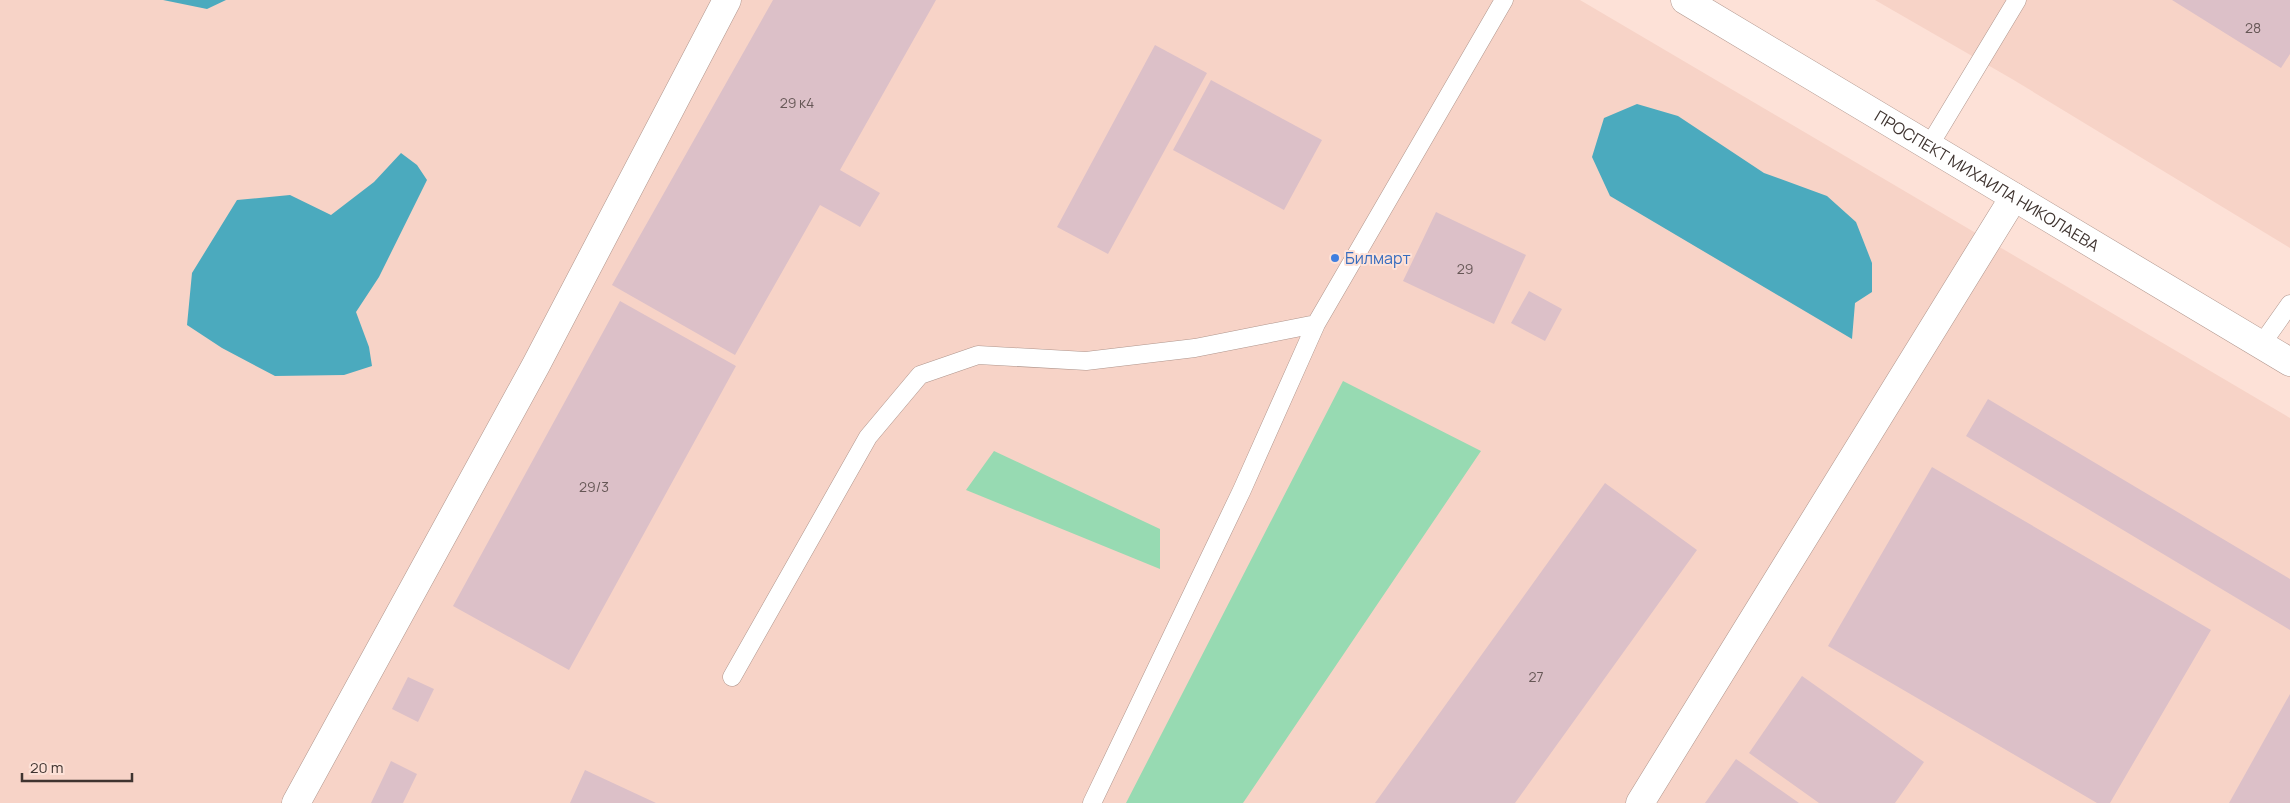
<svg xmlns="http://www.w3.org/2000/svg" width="2290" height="803" font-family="Manrope,sans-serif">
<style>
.built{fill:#f7d3c7}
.green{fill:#97dab2}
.water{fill:#4baabe}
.building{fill:#dcc0c8}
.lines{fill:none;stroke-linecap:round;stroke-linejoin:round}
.lane-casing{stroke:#af958c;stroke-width:19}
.street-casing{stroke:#af958c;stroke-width:29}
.primary-casing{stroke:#af958c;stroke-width:29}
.lane{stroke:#fff;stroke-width:18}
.street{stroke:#fff;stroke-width:28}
.primary{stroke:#fff;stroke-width:28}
.shop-dot{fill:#3f7fe0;stroke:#fde1d7;stroke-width:2}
.labels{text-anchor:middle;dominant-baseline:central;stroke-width:4;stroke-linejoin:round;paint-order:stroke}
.number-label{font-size:14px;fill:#665756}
.street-label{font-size:16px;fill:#3f3430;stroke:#fde1d7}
.shop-label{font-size:16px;fill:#366cbe;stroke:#fde1d7;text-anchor:start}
</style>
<rect width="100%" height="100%" fill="#fde1d7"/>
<!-- built -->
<path class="built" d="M0 0H1580L2290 418V803H0Z
M1875 0H2290V248L2012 79Z"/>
<!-- green -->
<path class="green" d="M1343 381 1481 451 1243 803H1126Z
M994 451 1160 529V569L966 490Z"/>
<!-- water -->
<path class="water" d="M163 0H226L207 9Z
M1637 104 1678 116 1764 173 1827 196 1856 222 1872 263V292L1855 303 1852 339 1610 196 1592 157 1604 118Z
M401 153 417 165 427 180 379 277 356 312 369 347 372 366 344 375 275 376 222 348 187 325 192 273 237 200 290 195 331 215 374 182Z"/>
<!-- building -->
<path class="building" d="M773 0H936L840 170 880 193 860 227 820 205 735 355 612 285Z
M2172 0H2290V54L2281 68Z
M1155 45 1207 73 1108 254 1057 227Z
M1211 80 1322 140 1284 210 1173 150Z
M1436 212 1526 255 1494 324 1403 281Z
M1529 291 1562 309 1545 341 1511 323Z
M620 301 736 366 569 670 453 606Z
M1988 399 2290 579V630L1966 436Z
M1932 467 2211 630 2110 803H2097L1828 646Z
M1605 483 1697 550 1515 803H1375Z
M1802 676 1924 762 1895 803H1819L1749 753Z
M408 677 434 689 418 722 392 709Z
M2290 694V803H2229Z
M1736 759 1799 803H1705Z
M391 761 417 774 403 803H371Z
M585 770 656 803H570Z"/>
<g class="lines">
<!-- lane casing -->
<g class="lane-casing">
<path id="lane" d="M1929 146 2017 0
M2261 345 2290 304
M732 677 868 437 920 375 978 355 1086 361 1195 348 1316 324
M1092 803 1242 490 1316 324 1504 0"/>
</g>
<!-- street casing -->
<g class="street-casing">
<path id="street" d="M296 803 536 365 727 0
M1640 803 2014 197"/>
</g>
<!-- primary casing -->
<g class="primary-casing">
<g id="primary">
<path id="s1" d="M1685 0 2290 362"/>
</g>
</g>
<!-- lane -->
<use href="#lane" class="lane"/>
<!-- street -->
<use href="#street" class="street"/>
<!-- primary -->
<use href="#primary" class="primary"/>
</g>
<!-- markers -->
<circle class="shop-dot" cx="1335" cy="258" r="5"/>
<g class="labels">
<!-- number labels -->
<g class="number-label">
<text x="2253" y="27">28</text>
<text x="797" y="102">29 к4</text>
<text x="1465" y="268">29</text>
<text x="594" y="486">29/3</text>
<text x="1536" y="676">27</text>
</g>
<!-- street labels -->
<g class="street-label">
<text stroke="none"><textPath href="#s1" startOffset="352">ПРОСПЕКТ МИХАИЛА НИКОЛАЕВА</textPath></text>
</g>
<!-- shop labels -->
<g class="shop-label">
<text x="1345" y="258">Билмарт</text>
</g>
</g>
<!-- scale -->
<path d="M22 773v8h110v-8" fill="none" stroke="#3f3430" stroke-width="2.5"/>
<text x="30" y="773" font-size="15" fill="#3f3430" stroke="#fde1d7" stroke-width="4" paint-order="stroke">20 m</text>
</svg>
